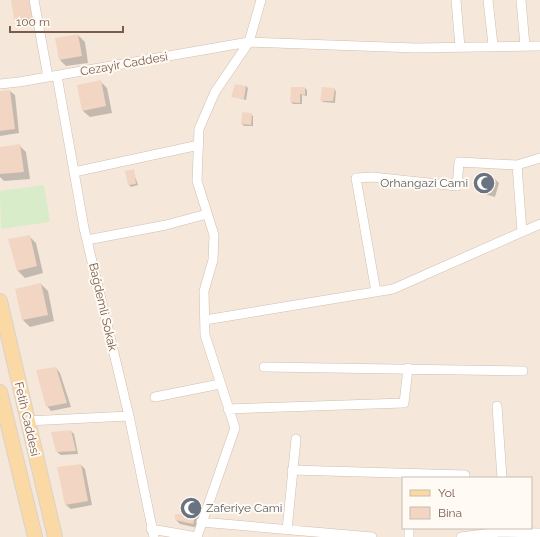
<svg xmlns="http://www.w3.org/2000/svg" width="540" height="537" font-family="Raleway,sans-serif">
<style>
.residential{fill:#f5e8da;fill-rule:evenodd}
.green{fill:#d8ecc9}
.shadow{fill:#0003}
.building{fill:#f3d5c3}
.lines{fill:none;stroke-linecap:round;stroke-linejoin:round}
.minor-casing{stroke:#d1beb0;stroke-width:10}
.primary-casing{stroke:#dad1cd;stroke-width:16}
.minor{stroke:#fff;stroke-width:9}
.primary{stroke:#fbd9a5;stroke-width:14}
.labels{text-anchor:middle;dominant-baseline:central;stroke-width:4;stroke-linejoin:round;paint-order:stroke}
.street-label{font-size:12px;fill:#7a5c4d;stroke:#fffaf3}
.worship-label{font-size:12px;fill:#5b616d;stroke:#fffaf3;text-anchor:end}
</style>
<rect width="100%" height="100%" fill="#fdf6ec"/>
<!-- residential -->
<path class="residential" d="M0 0H540V537H0ZM403 478H531V528H403Z"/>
<!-- green -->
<path class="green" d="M44 185 50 222 1 229 0 191Z"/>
<!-- shadow -->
<path class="shadow" d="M12 0 36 21 18 23 15 20Z
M78 35 85 42 88 63 66 66 59 59Z
M100 81 107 88 112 113 90 117 83 111Z
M246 86 248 88 246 100 232 96Z
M305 88 307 90V96L302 95V104H293L291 102Z
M334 89 336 91 335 103 323 102 321 100Z
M10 91 15 95 19 133 0 136V92Z
M251 114 253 116V126H244L242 124Z
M19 145 26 152 30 179 4 181 0 177V148Z
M133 171 138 185 131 187 129 185Z
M494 178 499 183 495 197 478 192 474 188Z
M29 236 36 243 43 273 25 278 18 271 9 240Z
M41 284 48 291 54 321 30 327 23 320 16 290Z
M56 368 60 373 71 407 51 411 47 406Z
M71 431 74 434 78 454 61 455 57 452Z
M81 465 85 469 92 505 71 509 66 505 58 468Z
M198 504 203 508 198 528 180 524 176 520Z"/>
<!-- building -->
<path class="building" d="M11 0H30L33 18 14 20Z
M78 34 82 56 59 60 55 38Z
M101 80 106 106 82 111 77 85Z
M235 84 246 86 244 99 231 97Z
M291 87H305V95L300 94V103L290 102Z
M322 87 335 88 333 101H320Z
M10 90 15 129 0 131V91Z
M242 112 252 113 251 125 241 124Z
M20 144 24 172 0 174V147Z
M134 169 136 184 128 185 125 171Z
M477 173 495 177 491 193 473 188Z
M30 235 37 266 17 271 8 239Z
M41 283 48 315 22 320 15 289Z
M56 367 67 403 46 407 36 370Z
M71 430 76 451 56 452 51 432Z
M81 464 88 501 65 505 57 467Z
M188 502 199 503 193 524 175 520V514H180Z"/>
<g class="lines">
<!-- minor casing -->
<g class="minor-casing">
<path id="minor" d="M34 0 48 77
M456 0 460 47
M488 0 493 45
M521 0 525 46
M57 76 84 228 129 416 154 537
M0 84 19 82 249 42 416 48 540 46
M74 172 199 145
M522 232 517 165 540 158
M87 240 166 225 207 214
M376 292 356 178 372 177 457 186 459 162 517 165
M205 320 393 289 540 224
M264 367 523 371
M155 397 220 384
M497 406 502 478
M228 409 404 403 408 368
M27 421 129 416
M292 470 465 475
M201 522 372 537
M409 528V537
M151 529 197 537
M287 530 296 439
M197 537 235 428 205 335 204 291 213 260 214 235 197 181 199 129 215 92 249 42 261 0
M461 537 500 532 540 533"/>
</g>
<!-- primary casing -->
<g class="primary-casing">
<path id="primary" d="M0 301 55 537
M0 392 35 537"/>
</g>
<!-- minor -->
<use href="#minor" class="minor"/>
<!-- primary -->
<use href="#primary" class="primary"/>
</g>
<!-- icons -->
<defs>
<g id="mosque-disc" transform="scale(1.15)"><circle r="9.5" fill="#6b7280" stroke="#fffaf3"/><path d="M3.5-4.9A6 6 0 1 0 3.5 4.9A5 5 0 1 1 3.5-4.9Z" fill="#fff"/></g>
</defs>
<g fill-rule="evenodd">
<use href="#mosque-disc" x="484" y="183"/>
<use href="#mosque-disc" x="191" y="508"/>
</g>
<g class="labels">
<!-- street labels -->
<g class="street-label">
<text transform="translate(124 64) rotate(-10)">Cezayir Caddesi</text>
<text transform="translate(103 307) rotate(77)">Bağdemli Sokak</text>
<text transform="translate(27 419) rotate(77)">Fetih Caddesi</text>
</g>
<!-- worship labels -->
<g class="worship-label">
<text x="468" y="183">Orhangazi Cami</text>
<text x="206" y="508" text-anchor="start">Zaferiye Cami</text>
</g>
</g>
<!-- legend -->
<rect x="402" y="477" width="130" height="52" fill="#fffaf3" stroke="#cabbb1"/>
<rect x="410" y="490" width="20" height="6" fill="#fbd9a5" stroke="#cabbb1"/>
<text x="438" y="497" font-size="12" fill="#7a5c4d">Yol</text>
<rect x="410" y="507" width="20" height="12" fill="#f3d5c3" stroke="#cabbb1"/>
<text x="438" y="517" font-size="12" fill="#7a5c4d">Bina</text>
<!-- scale -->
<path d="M10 26v6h113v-6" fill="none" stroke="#7a5c4d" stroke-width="2"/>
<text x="16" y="26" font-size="12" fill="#7a5c4d" stroke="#fffaf3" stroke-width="3" paint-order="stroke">100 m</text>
</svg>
